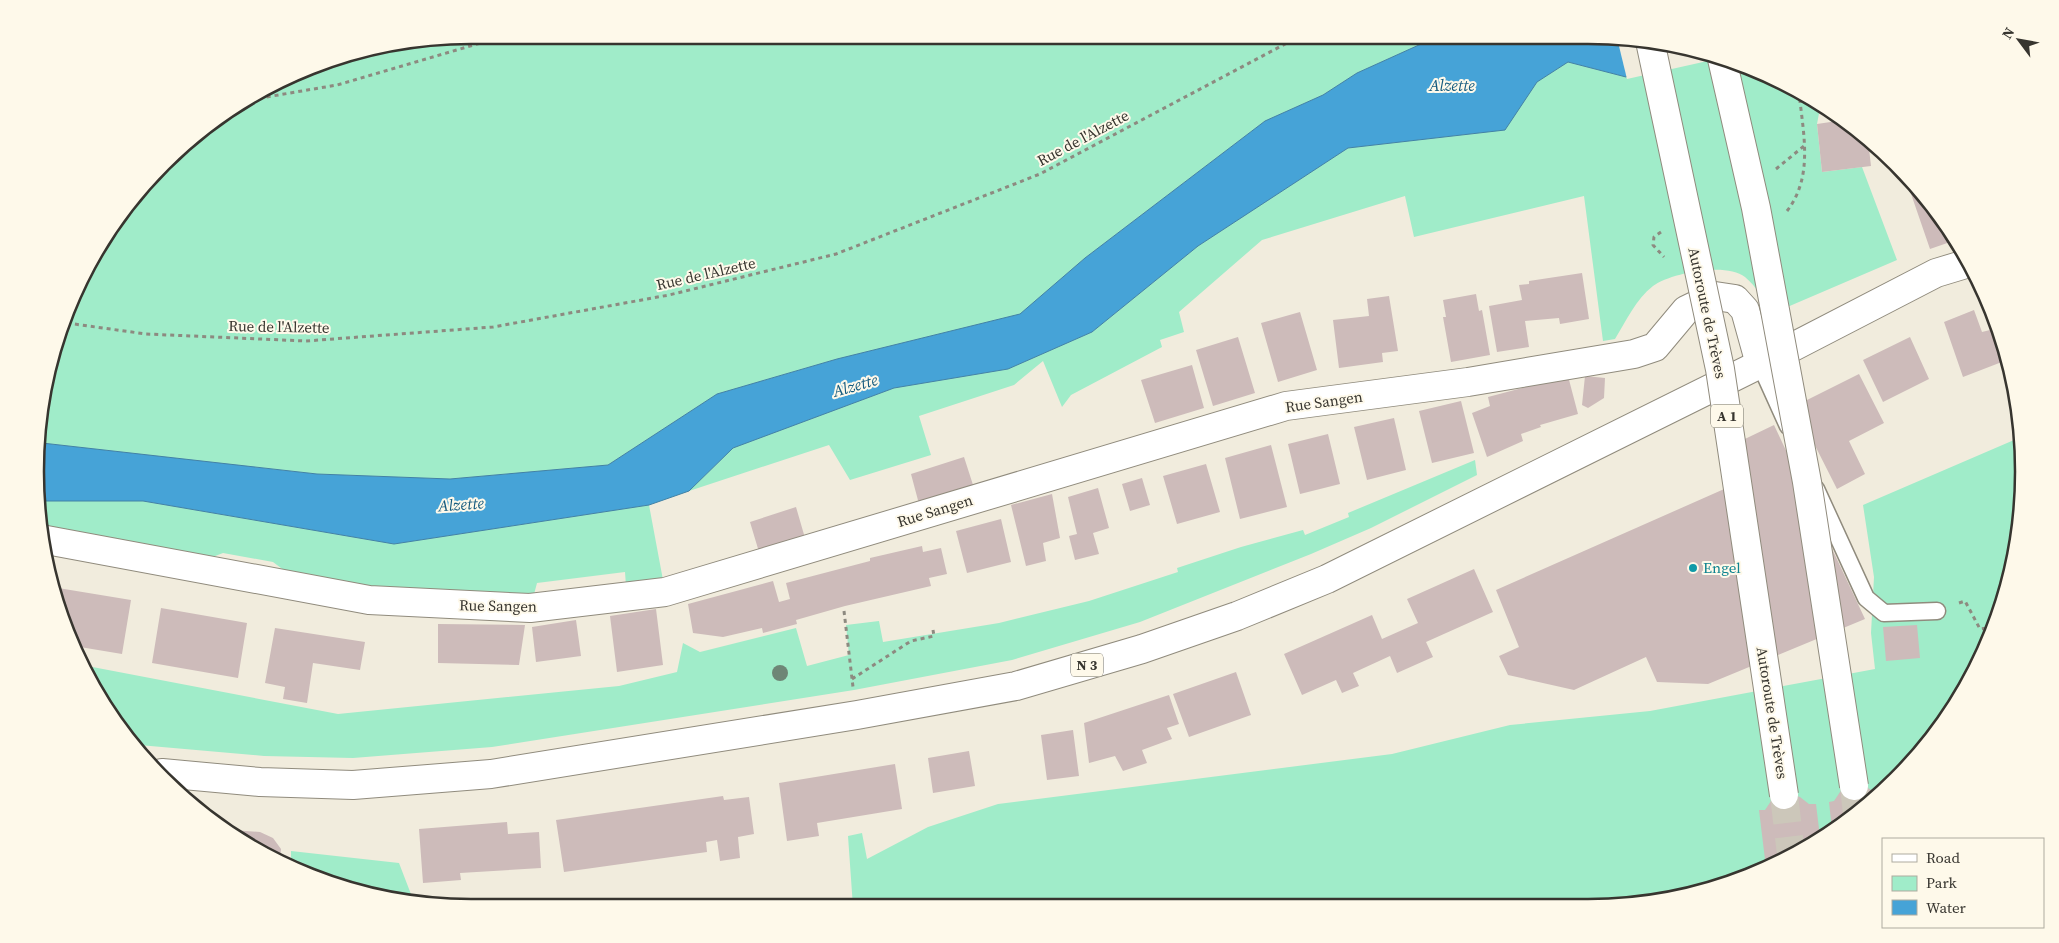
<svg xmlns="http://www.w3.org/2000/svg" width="2059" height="943" font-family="'Source Serif 4',serif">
	<rect width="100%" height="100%" fill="#f1ecdd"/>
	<path fill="#a0ecc9" d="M472,35H1441L1357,73L1323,95L1265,121L1085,258L1021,314L837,359L717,394L608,465L450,479L317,474L42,443L43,387L94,253L184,143L253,94L331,58Z
		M1719,57L1754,68L1821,103L1817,124L1822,172L1862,167L1897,260L1771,314C1764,300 1757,287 1745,277C1726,262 1671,273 1653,286C1636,299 1626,321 1615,339L1603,341L1584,196L1414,237L1405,196L1262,240L1179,312L1184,332L1160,340L1162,347L1071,395L1062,407L1043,361L1014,385L919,416L931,455L850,480L829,445L689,491L733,448L894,388L1008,369L1092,332L1198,246L1348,148L1504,130L1537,82L1568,62L1626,77Z
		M2021,437L2024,471L2016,556L1991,638L1934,737L1853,818L1755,875L1645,904L853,907L848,836L862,833L867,859L928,827L998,804L1392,754L1510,725L1650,711L1875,669L1871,633L1874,577L1863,505Z
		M1475,460L1477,475L1371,528L1311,554L1140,622L1012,660L854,690L492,747L353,758L264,756L139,745L93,689L82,665L338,714L619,686L677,672L683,643L700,652L796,628L807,666L849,655L846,625L879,621L883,642L999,623L1089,601L1178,572L1177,568L1241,547L1303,530L1305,535L1349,517L1348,513Z
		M40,501H143L394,544L649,505L663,580L626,586L625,572L537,583L533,598L394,593L293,577L273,562L223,553L210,558L53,541L45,555L39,529Z
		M291,851L399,863L414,902C377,899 322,886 291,866Z"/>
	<path fill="#46a3d7" stroke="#4282a5" d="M1441,35H1588L1672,43L1626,77L1568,62L1537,82L1505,130L1348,148L1198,246L1092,332L1008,369L894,388L733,448L689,491L649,505L394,544L143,501H40L42,443L317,474L450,479L608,465L717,394L837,359L1020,314L1085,258L1265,121L1323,95L1357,73Z"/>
	<path fill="#f1ecdd" d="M1617,38L1672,43L1721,58L1627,79Z"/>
	<path fill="#cdbbba" d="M1844,120L1868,140L1871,166L1822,172L1817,124Z
		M1915,186L1950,229L1956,240L1930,249L1909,188Z
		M1582,273L1589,319L1560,324L1559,318L1525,321L1529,347L1497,352L1489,306L1522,300L1519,285L1529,284V281Z
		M1476,294L1479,311L1482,310L1490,355L1451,362L1443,317H1446L1443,300Z
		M1389,296L1398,351L1382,353L1383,362L1339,368L1333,320L1369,316L1367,299Z
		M1974,310L1982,332L1998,328L2007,360L1963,377L1944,322Z
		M1300,312L1317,370L1278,382L1261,323Z
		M1238,337L1255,393L1213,406L1196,350Z
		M1910,337L1929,379L1883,402L1863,360Z
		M1192,365L1204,408L1155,423L1141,380Z
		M1859,374L1884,423L1849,441L1865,474L1837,489L1795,406Z
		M1568,376L1578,414L1540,425L1541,427L1521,434L1523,441L1487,457L1472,413L1490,406L1488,397Z
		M1585,376L1605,378L1604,398L1588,408L1582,405Z
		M1461,401L1474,453L1432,463L1419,411Z
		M1394,418L1406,470L1367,480L1354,427Z
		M1774,425L1865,619L1708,684L1657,682L1646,657L1574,690L1508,675L1499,656L1519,647L1496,590L1740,482L1724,449Z
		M1328,434L1340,484L1300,494L1288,444Z
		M1271,445L1287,507L1240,519L1225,458Z
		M964,457L974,488L919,504L911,474Z
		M1206,464L1220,512L1177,524L1163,476Z
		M1142,478L1150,505L1130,511L1122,484Z
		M1098,488L1109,528L1093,533L1099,554L1075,560L1069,536L1077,534L1068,497Z
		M1052,494L1060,538L1043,543L1046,561L1026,566L1011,505Z
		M796,507L805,538L759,552L750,522Z
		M1001,519L1011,562L967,573L956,531Z
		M922,546L923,552L941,548L947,574L929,578L931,586L845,606L796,620L797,624L763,633L762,628L723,637L693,633L688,604L773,581L779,602L790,599L786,583L870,561V558Z
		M1474,569L1493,612L1426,642L1433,657L1397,673L1390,656L1353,673L1359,686L1342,693L1336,680L1302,695L1284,654L1372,615L1382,639L1418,623L1407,599Z
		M52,587L131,600L122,654L74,646L58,612Z
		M161,608L247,623L238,678L152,663Z
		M656,609L663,665L617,672L610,616Z
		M576,620L581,656L536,662L532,627Z
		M438,624L525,625L519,665L438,663Z
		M1917,625L1920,658L1886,661L1883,627Z
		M275,628L365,642L360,670L313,663L307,703L283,699L285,687L265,683Z
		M1236,672L1251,715L1189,737L1173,694Z
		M1169,695L1179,724L1167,728L1172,739L1142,750L1147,763L1123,771L1115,756L1089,763L1084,723Z
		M1073,730L1079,776L1047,780L1041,735Z
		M969,751L975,786L933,793L928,758Z
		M895,764L902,809L817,823L819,836L787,841L779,783Z
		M1860,786L1870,789L1876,795L1853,818L1832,830L1829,802L1834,801L1840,792L1849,787Z
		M1790,794L1800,797L1809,804H1816L1820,837L1766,868L1759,810H1765L1771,801L1780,795Z
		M723,796L724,800L749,797L754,834L738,837L740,858L720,861L717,840L706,842L707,852L564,872L556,820Z
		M507,822L508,834L539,832L541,868L460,873L461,880L423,883L419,829Z
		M232,830L260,832L273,838L281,849L280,859Z"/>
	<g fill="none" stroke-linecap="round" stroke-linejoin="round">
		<path stroke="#ccc7ba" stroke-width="28" stroke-dasharray="28 14" stroke-linecap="butt" d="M1854,786L1857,814
			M1784,795L1791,854"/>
		<g stroke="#908b7d" stroke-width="19">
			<path id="lane" d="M1760,364L1788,426
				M1816,489L1866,598L1884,613L1937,611"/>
		</g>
		<g stroke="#908b7d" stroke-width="30">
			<path id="street" d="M41,539L369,600L530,608L665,592L1286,406L1468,382L1634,354L1655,347L1686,310L1715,296L1735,299L1745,310L1760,364"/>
		</g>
		<g stroke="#908b7d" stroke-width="30">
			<path id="primary" d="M162,773L260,782L353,785L491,774L857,715L1016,686L1142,649L1237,616L1327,579L1760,364L1936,273L1969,263"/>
		</g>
		<path stroke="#8d8a80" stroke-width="3" stroke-dasharray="4 4" stroke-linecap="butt" d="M243,101L337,85L508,35
			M1776,169L1804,146
			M1787,211C1814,176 1803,133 1799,92
			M1661,232L1654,237L1653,245L1664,257
			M67,323L146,334L306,341L493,327L669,295L836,254L1040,174L1302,35
			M1959,603L1965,601L1980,629L1994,627
			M844,611L853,687
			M852,679L911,641L934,636L933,630"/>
		<use href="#lane" stroke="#fff" stroke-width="16"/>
		<use href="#street" stroke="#fff" stroke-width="28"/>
		<use href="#primary" stroke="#fff" stroke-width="28"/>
		<g stroke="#908b7d" stroke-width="30" stroke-linecap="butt">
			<path id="highway-bridge" d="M1650,41L1720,369L1784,795
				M1722,59L1756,208L1807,482L1854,786"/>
		</g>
		<use href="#highway-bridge" stroke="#fff" stroke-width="28"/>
	</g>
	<circle fill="#6e8676" cx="780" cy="673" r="8"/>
	<circle fill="#0f9aa8" stroke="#fef9ea" stroke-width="2" cx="1693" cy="568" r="5"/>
	<g text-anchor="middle" stroke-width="4" stroke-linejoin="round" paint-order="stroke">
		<g fill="#fef9ea" stroke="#737067" stroke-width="1">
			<rect x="1711" y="404.5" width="32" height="23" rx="4"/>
			<rect x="1071" y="653.5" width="32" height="23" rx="4"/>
		</g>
		<g font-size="14" font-weight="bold" fill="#37352f">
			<text x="1727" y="421">A 1</text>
			<text x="1087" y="670">N 3</text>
		</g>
		<g font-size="15" fill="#37352f" stroke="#fef9ea">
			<text transform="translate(1083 138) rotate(-28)" y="5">Rue de l'Alzette</text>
			<text transform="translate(706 274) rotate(-13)" y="5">Rue de l'Alzette</text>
			<text transform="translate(1707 313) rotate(78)" y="5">Autoroute de Trèves</text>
			<text transform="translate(279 327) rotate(1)" y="5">Rue de l'Alzette</text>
			<text transform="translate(1324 402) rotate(-8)" y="5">Rue Sangen</text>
			<text transform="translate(935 511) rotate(-17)" y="5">Rue Sangen</text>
			<text transform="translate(498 606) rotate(1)" y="5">Rue Sangen</text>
			<text transform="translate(1772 713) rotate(81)" y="5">Autoroute de Trèves</text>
		</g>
		<g font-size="15" fill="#0d838f" stroke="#fef9ea" text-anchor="start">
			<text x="1703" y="573">Engel</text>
		</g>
		<g font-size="16" font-style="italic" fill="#145a7e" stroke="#fef9ea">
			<text x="1452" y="91">Alzette</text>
			<text transform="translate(855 385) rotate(-16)" y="6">Alzette</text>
			<text transform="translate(461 504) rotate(-4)" y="6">Alzette</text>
		</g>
	</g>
	<path d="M0 0H2059V943H0ZM471 44H1588A427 427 0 0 1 2015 471V472A427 427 0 0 1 1588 899H471A427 427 0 0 1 44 472V471A427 427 0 0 1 471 44Z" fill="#fef9ea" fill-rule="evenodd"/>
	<path fill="none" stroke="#37352f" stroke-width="2.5" d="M471 44H1588A427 427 0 0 1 2015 471V472A427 427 0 0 1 1588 899H471A427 427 0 0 1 44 472V471A427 427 0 0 1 471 44Z"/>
	<rect x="1882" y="838" width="162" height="90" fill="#fef9ea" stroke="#aeab9f"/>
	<rect x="1892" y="854" width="25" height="8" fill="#ffffff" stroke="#aeab9f"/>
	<text x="1926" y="863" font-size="15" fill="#37352f">Road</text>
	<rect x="1892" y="876" width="25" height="15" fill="#a0ecc9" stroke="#aeab9f"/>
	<text x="1926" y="888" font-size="15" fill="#37352f">Park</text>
	<rect x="1892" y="900" width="25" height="15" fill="#46a3d7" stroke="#aeab9f"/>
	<text x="1926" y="913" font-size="15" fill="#37352f">Water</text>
	<g transform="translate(2019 40) rotate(302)" stroke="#fef9ea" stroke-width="4" paint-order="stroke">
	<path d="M0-4L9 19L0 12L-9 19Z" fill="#37352f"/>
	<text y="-8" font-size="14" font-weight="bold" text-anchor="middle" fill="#37352f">N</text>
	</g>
</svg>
